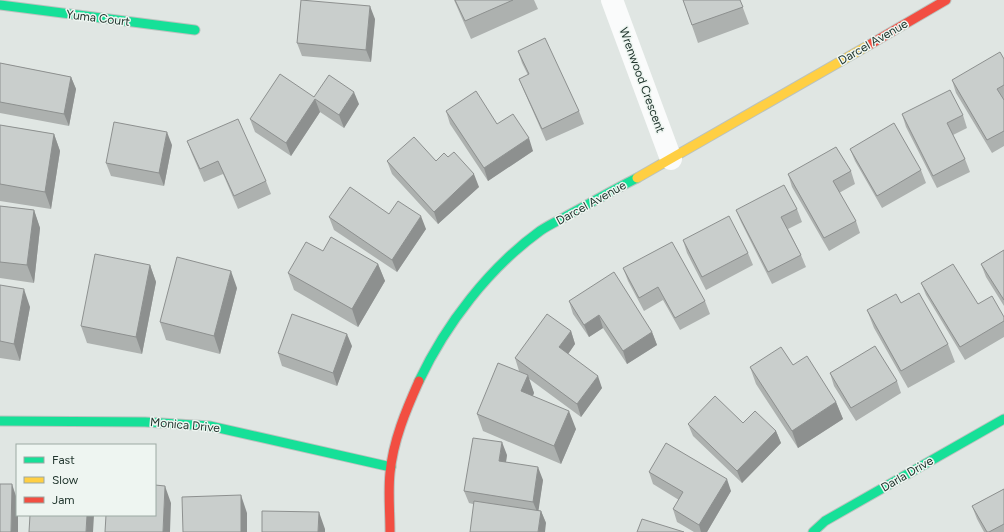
<svg xmlns="http://www.w3.org/2000/svg" width="1004" height="532" font-family="Figtree,sans-serif">
	<rect width="100%" height="100%" fill="#e0e6e3"/>
	<g fill="none" stroke-linecap="round" stroke-linejoin="round">
		<g stroke="#bac2be" stroke-width="11">
			<path id="fast" d="M0,5L195,30
				M419,381C446,324 489,268 540,231C550,224 562,219 572,213C594,201 615,189 637,178
				M0,421L145,422L210,426L391,467
				M813,532L825,521L1004,419"/>
		</g>
		<g stroke="#bac2be" stroke-width="11">
			<path id="slow" d="M637,178L869,45"/>
		</g>
		<g stroke="#bac2be" stroke-width="11">
			<path id="jam" d="M869,45L946,0
				M390,532C390,512 388,492 390,473C393,441 406,410 419,381"/>
		</g>
		<path stroke="#fafbfb" stroke-width="22" d="M612,0L671,159"/>
		<use href="#fast" stroke="#16e098" stroke-width="9"/>
		<use href="#slow" stroke="#ffcf43" stroke-width="9"/>
		<use href="#jam" stroke="#f24e42" stroke-width="9"/>
	</g>
	<path fill="#adb1af" d="M301,0H304L375,19L371,62L302,56L297,43L301,1Z
		M454,0H534L538,9L471,39Z
		M683,0H740L749,24L698,43Z
		M518,51L579,111L584,124L546,141L524,91L519,79L528,75L522,63Z
		M1004,59V146L992,153L956,93L952,80Z
		M0,63L71,77L76,89L69,126L0,113Z
		M314,97L359,104L344,128L320,112L291,156L255,132L250,119Z
		M446,111L497,124L533,151L488,181L450,124Z
		M902,114L963,115L967,128L953,135L965,159L970,172L937,188L906,127Z
		M0,125L54,134L60,151L51,209L0,201Z
		M187,141L266,181L271,194L238,209L223,174L204,182L192,154Z
		M172,145L164,186L111,176L106,163Z
		M850,149L921,170L926,183L882,208L855,161Z
		M448,157L479,187L438,224L392,174L387,161H436Z
		M851,171L855,184L839,193L856,221L860,233L829,251L792,187L788,174Z
		M0,206L34,210L40,228L34,283L0,278Z
		M797,209L802,222L788,229L801,255L806,267L772,284L741,222L736,210Z
		M389,214L426,229L397,272L334,230L329,217Z
		M683,240L748,253L753,265L706,290L687,253Z
		M1004,250V306L986,277L981,264Z
		M323,251L378,264L385,281L358,327L294,290L288,273Z
		M150,265L156,282L142,354L87,343L81,326Z
		M623,268L705,301L710,314L680,330L663,300L644,311L628,281Z
		M921,283L978,304L1004,317V337L965,360L926,295Z
		M0,285L30,307L20,361L0,358Z
		M237,288L220,354L166,340L160,322Z
		M569,301L652,332L657,345L627,364L603,328L589,337L573,314Z
		M901,303L948,344L955,362L908,388L874,328L867,310Z
		M571,331L575,344L568,354L602,388L581,417L528,378L534,393L533,396L576,429L561,464L483,431L477,414L522,373L519,371L515,358Z
		M352,346L337,386L282,366L278,353Z
		M750,367L836,402L843,419L798,448L756,384Z
		M830,373L897,381L901,393L856,421L834,386Z
		M743,423L776,431L781,443L742,483L693,436L688,424Z
		M507,455L506,462L543,480L538,510L541,511L546,523L469,503L464,491Z
		M649,472L731,491L707,532H694L677,522L673,509L679,500L653,484Z
		M1004,489V532H984L977,519L972,506Z"/>
	<path fill="#8d908f" d="M370,6L375,19L371,62L366,50Z
		M71,77L76,89L69,126L64,114Z
		M354,92L359,104L344,128L339,115Z
		M315,99L320,112L291,156L286,143Z
		M167,132L172,145L164,186L159,173Z
		M54,134L60,151L51,209L45,192Z
		M529,138L533,151L488,181L484,168Z
		M474,174L479,187L438,224L434,212Z
		M34,210L40,228L34,283L27,265Z
		M421,216L426,229L397,272L392,260Z
		M378,264L385,281L358,327L352,309Z
		M150,265L156,282L142,354L136,337Z
		M231,271L237,288L220,354L214,336Z
		M24,289L30,307L20,361L14,344Z
		M599,315L603,328L589,337L584,325Z
		M571,331L575,344L564,360L559,347Z
		M652,332L657,345L627,364L623,351Z
		M347,334L352,346L337,386L333,373Z
		M528,375L534,393L527,408L521,391Z
		M598,376L602,388L581,417L577,404Z
		M836,402L843,419L798,448L792,431Z
		M569,411L576,429L561,464L554,446Z
		M776,431L781,443L742,483L737,471Z
		M502,442L507,455L504,474L499,461Z
		M538,467L543,480L538,514L533,502Z
		M727,479L731,491L707,532H701L699,525Z
		M12,484L17,499V515H18V532H11Z
		M165,486L171,503L170,532H163Z
		M241,495L247,513V532H241Z
		M541,511L546,523L545,532H538Z
		M319,512L325,529V532H318Z
		M87,515H94L93,532H86Z"/>
	<path fill="#c9cecc" stroke="#8d908f" d="M301,0L370,6L366,50L297,43Z
		M455,0H513L465,21Z
		M683,0H740L743,7L692,25Z
		M545,38L579,111L542,129L519,79L529,74L518,51Z
		M1000,52L1004,59V85L997,89L1004,100V131L987,140L952,80Z
		M0,63L71,77L64,114L0,102Z
		M280,74L314,97L329,75L354,92L339,115L315,99L286,143L250,119Z
		M950,90L963,115L947,123L965,159L933,176L902,114Z
		M476,91L497,124L513,114L529,138L484,168L446,111Z
		M238,119L266,181L234,196L218,161L200,169L187,141Z
		M114,122L167,132L159,173L106,163Z
		M894,123L921,170L877,196L850,149Z
		M0,125L54,134L45,192L0,184Z
		M414,137L436,161L444,153L448,157L454,152L474,174L434,212L387,161Z
		M836,147L851,171L833,181L856,221L824,238L788,174Z
		M784,185L797,209L781,217L801,255L768,272L736,210Z
		M350,187L389,214L398,201L421,216L392,260L329,217Z
		M0,206L34,210L27,265L0,262Z
		M729,216L748,253L702,277L683,240Z
		M331,237L378,264L352,309L288,273L306,242L323,251Z
		M672,242L705,301L675,318L658,287L639,298L623,268Z
		M1004,250V300L981,264Z
		M95,254L150,265L136,337L81,326Z
		M177,257L231,271L214,336L160,322Z
		M953,264L978,304L992,296L1004,317V321L960,347L921,283Z
		M614,272L652,332L623,351L599,315L584,325L569,301Z
		M0,285L24,289L14,344L0,341Z
		M919,293L948,344L901,371L867,310L896,294L901,303Z
		M292,314L347,334L333,373L278,353Z
		M547,314L571,331L559,347L598,376L577,404L515,358Z
		M875,346L897,381L851,408L830,373Z
		M781,347L793,365L807,356L836,402L792,431L750,367Z
		M498,363L528,375L521,391L569,411L554,446L477,414Z
		M715,396L743,423L755,411L776,431L737,471L688,424Z
		M473,438L502,442L499,461L538,467L533,502L464,491Z
		M666,443L727,479L699,525L673,509L683,492L649,472Z
		M0,484H12L11,532H0Z
		M155,485L165,486L163,532H105L106,515H155Z
		M1004,489V524L989,532H987L972,506Z
		M241,495V532H183L182,497Z
		M474,501L541,511L538,532H470Z
		M262,511L319,512L318,532H262Z
		M30,515H87L86,532H29Z
		M642,519L684,532H637Z"/>
	<g text-anchor="middle" stroke-width="3" stroke-linejoin="round" paint-order="stroke">
		<g font-size="12" fill="#21362e" stroke="#eef5f1">
			<text transform="translate(98 18) rotate(7)" y="4">Yuma Court</text>
			<text transform="translate(873 42) rotate(-30)" y="4">Darcel Avenue</text>
			<text transform="translate(642 80) rotate(70)" y="4">Wrenwood Crescent</text>
			<text transform="translate(591 203) rotate(-29)" y="4">Darcel Avenue</text>
			<text transform="translate(185 425) rotate(5)" y="4">Monica Drive</text>
			<text transform="translate(907 474) rotate(-30)" y="4">Darla Drive</text>
		</g>
	</g>
	<rect x="16" y="444" width="140" height="72" fill="#eef5f1" stroke="#9ca9a3"/>
	<rect x="24" y="457" width="20" height="6" fill="#16e098" stroke="#9ca9a3"/>
	<text x="52" y="464" font-size="12" fill="#21362e">Fast</text>
	<rect x="24" y="477" width="20" height="6" fill="#ffcf43" stroke="#9ca9a3"/>
	<text x="52" y="484" font-size="12" fill="#21362e">Slow</text>
	<rect x="24" y="497" width="20" height="6" fill="#f24e42" stroke="#9ca9a3"/>
	<text x="52" y="504" font-size="12" fill="#21362e">Jam</text>
</svg>
